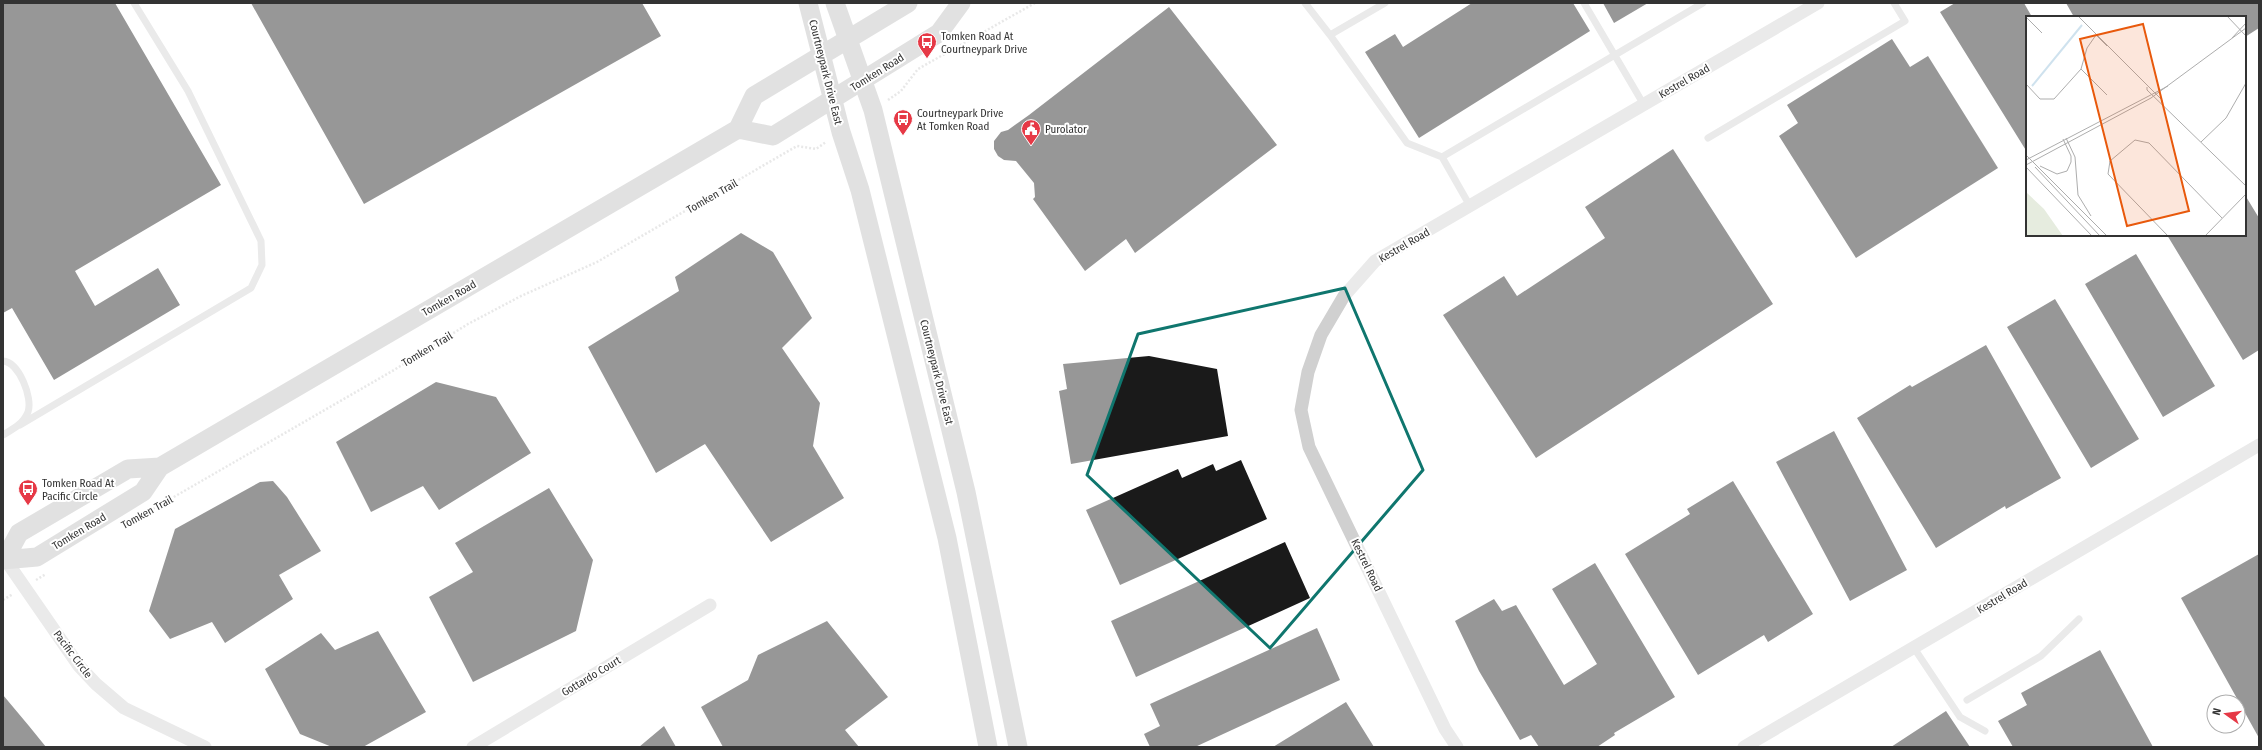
<svg xmlns="http://www.w3.org/2000/svg" width="2262" height="750" font-family="'Fira Sans Condensed',sans-serif">
	<rect width="100%" height="100%" fill="#fff"/>
	<path fill="#1a1a1a" d="M3,3H115L221,185L75,271L95,306L158,268L180,305L54,380L12,308L3,313Z
		M251,3H642L661,36L364,204Z
		M1472,3H1573L1590,31L1419,138L1365,52L1395,34L1403,47Z
		M1603,3H1648L1614,23Z
		M1955,3H2024L2032,17H2027V152L1940,12Z
		M2066,3H2259V28L2245,37V17H2074Z
		M1169,7L1277,145L1135,253L1126,239L1085,271L1033,199L1035,197L1034,183L1016,161L1004,160L998,156L994,149V141L1001,132L1008,130L1029,115Z
		M1892,39L1910,67L1928,56L1998,168L1856,258L1779,136L1798,123L1787,105Z
		M1673,149L1773,304L1536,458L1443,315L1504,276L1517,296L1605,238L1585,207Z
		M2245,195L2259,218V350L2243,360L2167,235H2245Z
		M741,233L773,252L812,318L782,348L820,403L813,446L844,498L771,542L705,444L656,473L588,347L679,291L675,277Z
		M2136,254L2215,386L2163,417L2085,284Z
		M2055,299L2139,439L2091,468L2007,327Z
		M1986,345L2061,478L2006,509L2005,506L1936,548L1857,418L1910,385L1912,387Z
		M1149,356L1217,369L1228,436L1071,464L1059,391L1067,389L1063,364Z
		M436,382L496,397L531,453L439,510L423,486L371,512L336,442Z
		M1834,431L1907,570L1850,601L1776,462Z
		M1241,460L1267,519L1120,585L1086,510L1178,469L1182,478L1213,464L1216,471Z
		M273,481L287,497L321,551L279,575L293,599L225,643L212,622L170,639L149,611L175,529L260,482Z
		M1733,481L1813,614L1768,642L1764,635L1698,675L1625,554L1690,514L1687,509Z
		M549,488L593,560L576,631L473,682L429,597L473,572L455,543Z
		M1285,542L1310,598L1136,677L1111,621Z
		M2259,554V738L2181,598Z
		M1595,563L1675,697L1614,733L1615,735L1597,747H1539L1531,735L1520,740L1479,671L1455,621L1494,599L1502,611L1516,605L1564,685L1597,664L1552,589Z
		M827,621L888,697L845,730L859,747H723L701,707L748,680L758,655Z
		M1317,628L1340,680L1195,747H1150L1144,734L1160,726L1150,704Z
		M378,631L426,712L363,747H332L300,734L265,669L321,633L335,650Z
		M2100,650L2153,747H2013L1998,721L2027,705L2021,693Z
		M3,695L29,726L46,747H3Z
		M1346,702L1374,747H1273Z
		M1946,711L1970,747H1891Z
		M664,726L676,747H639Z"/>
	<g fill="none" stroke-linecap="round" stroke-linejoin="round">
		<path stroke="#cdcdcd" stroke-width="2.5" stroke-dasharray="2 2" stroke-linecap="butt" d="M888,100L901,91L918,69L1035,3
			M153,509L394,370L468,324L521,296L597,262L797,146L816,149L826,142
			M36,580L46,574
			M3,600L13,594"/>
		<path stroke="#d0d0d0" stroke-width="7" d="M1305,3L1330,35L1407,143L1442,157L1470,206
			M1584,3L1644,105
			M1330,35L1385,3
			M1708,138L1905,21L1894,3
			M1442,157L1703,3
			M3,361C19,362 33,398 28,412C23,424 13,429 3,435
			M20,425L251,288L262,265L261,241L188,91L134,3
			M1914,648L1960,717L1985,731
			M1967,700L2041,656L2079,619"/>
		<path stroke="#d0d0d0" stroke-width="13" d="M5,559L79,666L96,684L124,708L205,747
			M473,747L710,605
			M1457,747L1445,729L1309,447L1301,410L1308,372L1321,335L1344,296L1375,261L1818,3
			M1744,747L2259,445"/>
		<path stroke="#bdbdbd" stroke-width="19" d="M808,3L841,132L860,190L947,538L988,747
			M835,3L873,110L966,492L1018,747
			M738,129L773,136L939,33L961,3
			M5,559L19,533L128,469L160,467
			M3,560L37,557L143,492L160,467L738,129L754,96L908,3"/>
	</g>
	<path d="M0 0H2262V750H0ZM1345,288L1423,470L1270,648L1087,475L1138,334Z" fill="#fff" fill-opacity=".55" fill-rule="evenodd"/>
	<path fill="none" stroke="#0f766e" stroke-width="3" stroke-linejoin="round" d="M1345,288L1423,470L1270,648L1087,475L1138,334Z"/>
	<defs>
		<g id="bus-pin" transform="scale(1)"><path d="M0 17L-7.5 6A9.5 9.5 0 1 1 7.5 6Z" fill="#e63946" stroke="#fff"/><path d="M-5-6H5V4H4V6H2V4H-2V6H-4V4H-5ZM-3.5-4V0h7V-4ZM-3.5 1.2v1.5H-2V1.2ZM2 1.2v1.5H3.5V1.2Z" fill="#fff"/></g>
		<g id="civic-pin" transform="scale(1)"><path d="M0 17L-7.5 6A9.5 9.5 0 1 1 7.5 6Z" fill="#e63946" stroke="#fff"/><path d="M-.6-6.5H3V-4.5H.6V-3L4-1V1h2V6H-6V1h2V-1L-.6-3ZM-1.2 2.5V6h2.4V2.5Z" fill="#fff"/></g>
	</defs>
	<g fill-rule="evenodd">
		<use href="#bus-pin" x="927" y="42"/>
		<use href="#bus-pin" x="903" y="119"/>
		<use href="#civic-pin" x="1031" y="129"/>
		<use href="#bus-pin" x="28" y="489"/>
	</g>
	<g text-anchor="middle" stroke-width="4" stroke-linejoin="round" paint-order="stroke">
		<g font-size="11" fill="#333" stroke="#fff" text-anchor="start">
			<text x="941" y="40">Tomken Road At<tspan x="941" dy="13">Courtneypark Drive</tspan></text>
			<text x="917" y="117">Courtneypark Drive<tspan x="917" dy="13">At Tomken Road</tspan></text>
			<text x="1045" y="133">Purolator</text>
			<text x="42" y="487">Tomken Road At<tspan x="42" dy="13">Pacific Circle</tspan></text>
		</g>
		<g font-size="11" fill="#333" stroke="#fff">
			<text transform="translate(826 72) rotate(76)" y="4">Courtneypark Drive East</text>
			<text transform="translate(877 72) rotate(-32)" y="4">Tomken Road</text>
			<text transform="translate(1684 81) rotate(-30)" y="4">Kestrel Road</text>
			<text transform="translate(712 196) rotate(-30)" y="4">Tomken Trail</text>
			<text transform="translate(1404 245) rotate(-30)" y="4">Kestrel Road</text>
			<text transform="translate(449 298) rotate(-30)" y="4">Tomken Road</text>
			<text transform="translate(427 349) rotate(-31)" y="4">Tomken Trail</text>
			<text transform="translate(937 372) rotate(76)" y="4">Courtneypark Drive East</text>
			<text transform="translate(147 512) rotate(-29)" y="4">Tomken Trail</text>
			<text transform="translate(79 531) rotate(-31)" y="4">Tomken Road</text>
			<text transform="translate(1367 565) rotate(64)" y="4">Kestrel Road</text>
			<text transform="translate(2002 596) rotate(-31)" y="4">Kestrel Road</text>
			<text transform="translate(73 654) rotate(53)" y="4">Pacific Circle</text>
			<text transform="translate(591 676) rotate(-31)" y="4">Gottardo Court</text>
		</g>
	</g>
	<g transform="translate(2026 16)">
		<rect width="220" height="220" fill="#fff"/>
		<path d="M0,176L18,193L37,220H0Z" fill="#e6ecdf"/>
		<path fill="none" stroke="#cfe2ee" stroke-width="2" d="M6,70L56,9"/>
		<path fill="none" stroke="#adadad" stroke-width="1" d="M52,0L136,84V87M201,0L220,20M0,1L16,17M71,20L81,30M206,22L220,7M55,53L81,79M0,68L14,83H28L55,53L61,32L70,19M121,71V74L220,170M40,122L49,141L52,179L65,200M175,126L200,102L220,67M0,139L81,220M0,144L142,70M0,149L125,82L220,12M14,150L31,158L41,155L45,146V140L37,123M0,151L66,220M9,151L74,220M142,220L82,158L84,145L109,124L123,127L196,202M179,220L220,178"/>
		<path fill="#e8590c" fill-opacity="0.15" stroke="#e8590c" stroke-width="2" d="M117,8L163,195L101,210L54,23Z"/>
		<rect width="220" height="220" fill="none" stroke="#333" stroke-width="2"/>
	</g>
	<rect width="2262" height="750" fill="none" stroke="#333333" stroke-width="8"/>
	<g transform="translate(2226 714) rotate(284)"><circle r="19" fill="#ffffff" stroke="#adadad"/>
	<path d="M0-3L7 15L0 10L-7 15Z" fill="#e63946"/>
	<text y="-6" font-size="11" font-weight="bold" text-anchor="middle" fill="#333333">N</text>
	</g>
</svg>
